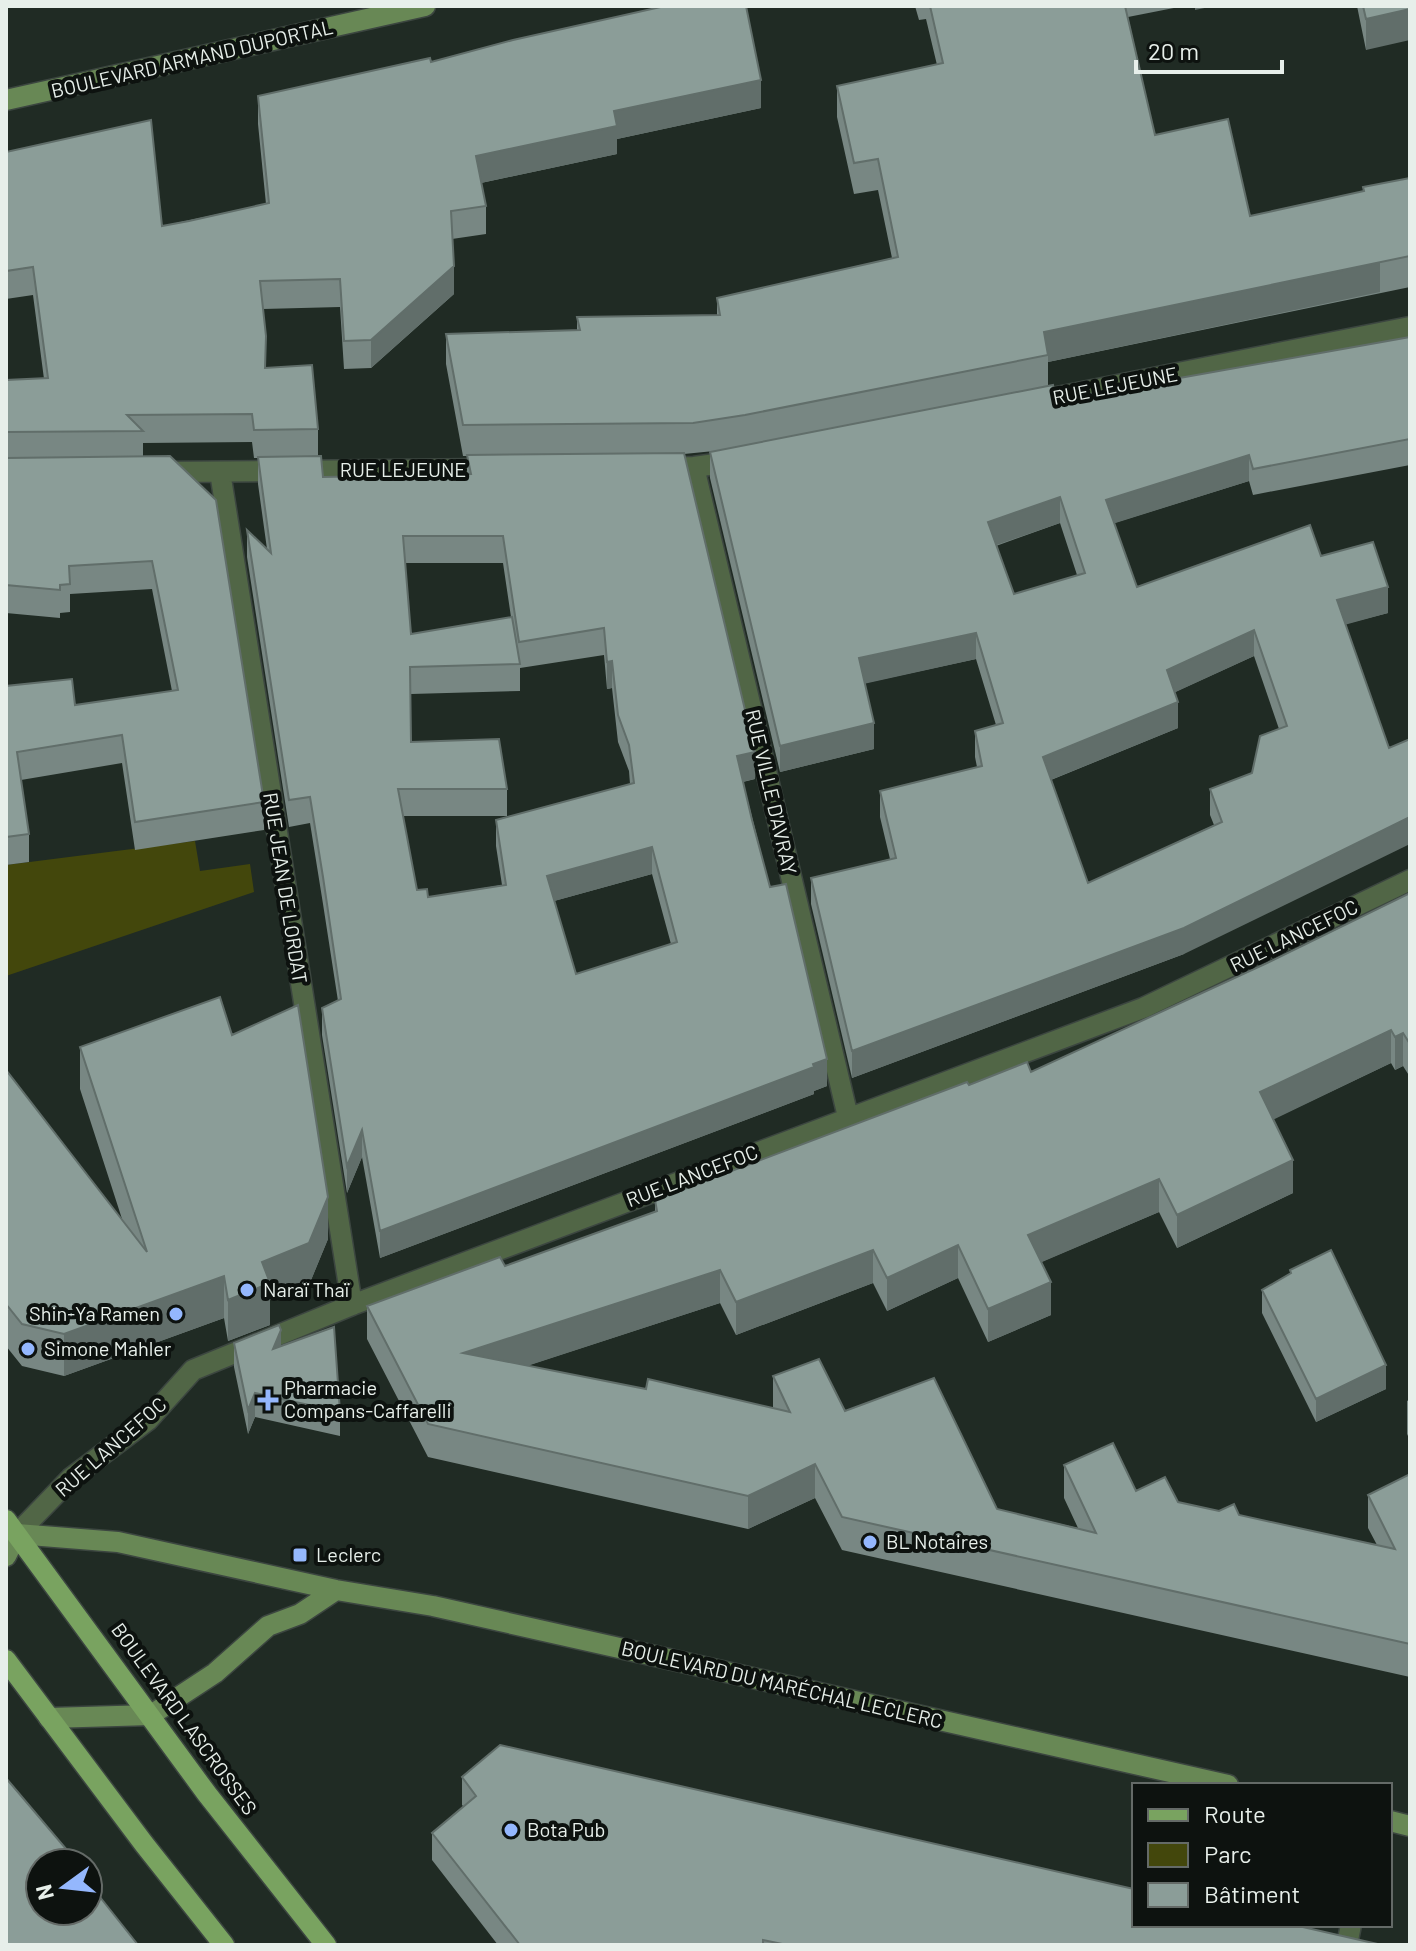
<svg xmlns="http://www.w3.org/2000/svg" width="1416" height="1951" font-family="Barlow,sans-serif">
	<rect width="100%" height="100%" fill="#202b24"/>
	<path fill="#43470c" d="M195,841L200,871L250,864L254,892L6,976V865Z"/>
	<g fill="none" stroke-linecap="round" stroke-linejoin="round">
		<g stroke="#3c4640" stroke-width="23">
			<path id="street" d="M1032,402L1410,327
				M694,467L848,1117
				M662,468L694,467L737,461
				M162,472L494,469
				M220,472L352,1305
				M17,1534L71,1478L148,1420L193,1370L352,1305L1143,1008L1410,880
				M1347,1945L1351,1925"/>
		</g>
		<g stroke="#3c4640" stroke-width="23">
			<path id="secondary" d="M6,100L425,6
				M6,1556L17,1534L118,1542L336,1590L433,1606L1228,1785
				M49,1718L151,1715L215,1673L268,1626L300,1614L336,1590
				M1390,1821L1410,1826"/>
		</g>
		<g stroke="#3c4640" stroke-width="23">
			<path id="primary" d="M6,1520L207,1794L326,1945
				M6,1660L144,1844L224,1945"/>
		</g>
		<use href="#street" stroke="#516646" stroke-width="20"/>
		<use href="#secondary" stroke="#688855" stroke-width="20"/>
		<use href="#primary" stroke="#79a360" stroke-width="20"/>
	</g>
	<path fill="#788783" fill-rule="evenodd" d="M915,6H1184L1128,17L1155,135L1250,216L1363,192V187L1410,178V287L1048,362V386L1056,400L1410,337V465L1253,495L1249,481L1114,523L1137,587L1321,556L1388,613L1345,624L1184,954L852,1078L811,904V878L890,859L880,817V791L977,767L975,757V731L996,725L976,659L865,683L874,749L780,772L710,478V452L714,451L684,454L755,779L743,782L770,887L827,1086L814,1091V1094L380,1258L362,1157L347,1193L322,1035V1008L338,1001L323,904L310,823L289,827L247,557V530L267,549L258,484V458H254L252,442L143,443V457L264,802V830L135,850L122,763L21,780L29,834V862L6,865V686L75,705L172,691L152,589L70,594V612L60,613V618L6,613V380L44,379L33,295L6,299V152L162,226L266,204L258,124V96L431,62L761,108L617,139V154L481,183L486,206V234L452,239L454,294L371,368L344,369L340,307L263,309L266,368L318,429V456L323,477L467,474V456H463L446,364V334L577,330V317L717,315V298L892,258L878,190L854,194L837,117V86L937,65L926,19L919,20ZM1060,523L1077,575L1014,594L996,546ZM405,563H503L511,617L411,634ZM604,655L607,689L612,688L618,742L629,771L630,784L496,820V846L502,885L428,897L417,890L403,816H507V789L411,742V694L520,691V668ZM1254,656L1279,729L1252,773L1210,789V815L1214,825L1088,883L1051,780L1178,728L1175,692ZM652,874L671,944L576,974L554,901Z
		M1357,6H1410L1366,50Z
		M1410,893V1077L1403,1066L1395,1070L1391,1063L1273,1119L1293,1193L1177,1248L1159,1212L1041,1262L1051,1315L988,1342L958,1278L887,1311L873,1283L736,1335L720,1303L526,1366L646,1389L773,1408V1376L845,1411L997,1509L1078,1528L1064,1498V1465L1136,1491L1178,1502L1377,1545L1368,1528V1495L1410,1474V1677L842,1550L815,1498L748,1529L428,1457L367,1339V1306L505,1266L655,1212V1200L969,1085L1031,1072L1267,963Z
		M232,1035L328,1239L309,1285L270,1300V1325L228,1341L224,1318L64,1376L22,1366L6,1346V1070L123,1222L80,1089V1047Z
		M1290,1270L1386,1389L1316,1422L1262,1313V1290L1290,1274Z
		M234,1343L281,1346L340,1412V1436L255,1417L248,1434L234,1367Z
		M1410,1399V1440L1407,1434V1401Z
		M462,1777L1382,1945H498L432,1860V1833L464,1807L462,1805Z"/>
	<path fill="#616e6a" d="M1195,6H1214L1195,10Z
		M1410,9V40L1366,50V19Z
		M761,80V108L617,139V154L476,184V156L614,111Z
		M1380,261V292L1048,362V355L1044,332Z
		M454,266V294L371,368V340Z
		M1249,455V481L1106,526V500Z
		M1060,497V523L988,548V522Z
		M1388,587V613L1337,627V600Z
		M1254,630V656L1167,696V670Z
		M976,633V659L859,685V658Z
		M612,661V688L607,689V662Z
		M1178,702V728L1043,783V757Z
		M874,723V749L780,772V746Z
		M755,752V779L737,783V756Z
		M1410,817V844L1184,954L852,1078V1051Z
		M652,847V874L547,903V876Z
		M1391,1030V1063L1260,1126V1092Z
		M1403,1033V1066L1395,1070V1037Z
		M827,1059V1086L814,1091V1094L380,1258V1231Z
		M362,1130V1157L347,1193V1166Z
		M1293,1160V1193L1177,1248V1215Z
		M1159,1179V1212L1028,1268V1235Z
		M328,1197V1239L309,1285L270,1300V1325L228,1341V1300L262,1262Z
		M958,1245V1278L887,1311V1278Z
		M873,1250V1283L736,1335V1302Z
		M720,1270V1303L463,1387V1353Z
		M224,1276V1318L64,1376V1334Z
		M1051,1282V1315L988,1342V1309Z
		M281,1330V1354L273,1349Z
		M1386,1365V1389L1316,1422V1399Z
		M255,1393V1417L248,1434V1410Z
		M815,1464V1498L748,1529V1496Z"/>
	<path fill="#8b9d98" stroke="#616e6a" stroke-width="2" fill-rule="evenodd" d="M665,6H746L761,80L614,111L617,126L476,156L486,206L451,211L454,266L371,340L344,341L340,279L260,281L266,336L265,368L312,365L318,429L254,430L252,414L127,415L143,431L6,432V380L48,378L33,267L6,271V152L151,120L162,226L189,221L269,203L258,96L430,58L431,62L513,40Z
		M930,6H1125L1155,135L1228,119L1250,216L1364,191L1363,187L1410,178V256L1044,332L1048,355L745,415L693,423L463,425L446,334L580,330L577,317L720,315L717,298L898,257L878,159L854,163L837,86L943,63Z
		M1363,6H1410V9L1366,19Z
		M1410,337V439L1253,469L1249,455L1106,500L1137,587L1310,525L1321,556L1373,542L1388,587L1337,600L1389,748L1410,739V817L1184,928L852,1051L811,878L896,858L880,791L982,766L975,731L1003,723L976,633L859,658L874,723L780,746L710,452L1053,385L1056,400ZM1060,497L1085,573L1014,594L988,522ZM1254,630L1287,726L1260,736L1252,773L1210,789L1222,822L1088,883L1043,757L1178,702L1167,670Z
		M684,453L755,752L737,756L752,820L770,887L786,884L827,1059L813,1064L814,1067L380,1231L362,1130L347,1166L322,1008L341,999L323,877L310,797L289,800L247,530L271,553L258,457L321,456L323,477L471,474L467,455ZM403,536H503L519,642L604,628L607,662L612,661L618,715L629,745L634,783L496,820L506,885L428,897L427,889L417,890L398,789H507L499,739L411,742L410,667L520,664L512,617L411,634ZM652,847L677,942L576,974L547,876Z
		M170,456L216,500L264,802L135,822L122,735L17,752L29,834L6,837V686L72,679L75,705L178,690L152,561L69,566L70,584L60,585V590L6,585V458Z
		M1410,893V1044L1403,1033L1395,1037L1391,1030L1260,1092L1293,1160L1177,1215L1159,1179L1028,1235L1051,1282L988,1309L958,1245L887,1278L873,1250L736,1302L720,1270L463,1353L646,1389L648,1379L790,1412L773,1376L819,1359L845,1411L934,1378L997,1509L1096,1533L1064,1465L1113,1443L1136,1491L1165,1477L1178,1502L1219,1511L1234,1504L1239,1515L1395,1549L1368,1495L1410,1474V1644L842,1517L815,1464L748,1496L428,1424L367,1306L500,1257L505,1266L657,1211L655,1200L967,1082L969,1085L1027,1062L1031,1072L1267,963Z
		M220,997L232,1035L298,1005L328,1197L309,1243L262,1262L270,1283L228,1300L224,1276L64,1334L22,1324L6,1304V1070L147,1252L80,1047Z
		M1331,1250L1386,1365L1316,1399L1262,1290L1291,1273L1290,1270Z
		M279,1325L281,1330L273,1349L334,1327L340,1412L255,1393L248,1410L234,1343Z
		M500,1745L1134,1889V1925H1294L1382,1945H787L763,1940V1945H520L432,1833L476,1796L462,1777Z
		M6,1778L78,1863H40V1911H88V1882L138,1945H6Z"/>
	<g fill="#94b7fd" stroke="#0d120f" stroke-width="3">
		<circle cx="247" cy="1290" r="8"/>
		<circle cx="176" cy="1314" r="8"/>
		<circle cx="28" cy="1349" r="8"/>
		<path d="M264 1388h8v8h8v8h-8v8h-8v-8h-8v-8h8z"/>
		<circle cx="870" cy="1542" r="8"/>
		<rect x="292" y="1547" width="16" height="16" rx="4"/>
		<circle cx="511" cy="1830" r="8"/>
	</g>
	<g text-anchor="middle" stroke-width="8" stroke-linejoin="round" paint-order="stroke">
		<g font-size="20" fill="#e7efea" stroke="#0d120f">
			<text transform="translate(192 59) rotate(-13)" y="7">BOULEVARD ARMAND DUPORTAL</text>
			<text transform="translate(1115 386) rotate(-11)" y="7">RUE LEJEUNE</text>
			<text x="403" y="477">RUE LEJEUNE</text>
			<text transform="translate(771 792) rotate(77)" y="7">RUE VILLE D'AVRAY</text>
			<text transform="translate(285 888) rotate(81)" y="7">RUE JEAN DE LORDAT</text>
			<text transform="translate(1294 936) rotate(-26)" y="7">RUE LANCEFOC</text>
			<text transform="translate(692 1176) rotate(-21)" y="7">RUE LANCEFOC</text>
			<text transform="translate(111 1447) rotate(-41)" y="7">RUE LANCEFOC</text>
			<text transform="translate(782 1685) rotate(13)" y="7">BOULEVARD DU MARÉCHAL LECLERC</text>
			<text transform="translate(184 1719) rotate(54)" y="7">BOULEVARD LASCROSSES</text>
		</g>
		<g font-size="20" fill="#e7efea" stroke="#0d120f" text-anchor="start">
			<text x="263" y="1297">Naraï Thaï</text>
			<text x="160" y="1321" text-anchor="end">Shin-Ya Ramen</text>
			<text x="44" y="1356">Simone Mahler</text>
			<text x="284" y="1395">Pharmacie<tspan x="284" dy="23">Compans-Caffarelli</tspan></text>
			<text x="886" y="1549">BL Notaires</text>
			<text x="316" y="1562">Leclerc</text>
			<text x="527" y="1837">Bota Pub</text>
		</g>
	</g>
	<rect width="1416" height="1951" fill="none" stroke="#e7efea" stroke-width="16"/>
	<rect x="1132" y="1783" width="260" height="144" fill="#0d120f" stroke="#646a67" stroke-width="2"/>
	<rect x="1148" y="1809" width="40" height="12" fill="#79a360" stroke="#646a67" stroke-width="2"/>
	<text x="1204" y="1823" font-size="24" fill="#e7efea">Route</text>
	<rect x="1148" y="1843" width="40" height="24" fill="#43470c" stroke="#646a67" stroke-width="2"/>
	<text x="1204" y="1863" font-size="24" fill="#e7efea">Parc</text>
	<rect x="1148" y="1883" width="40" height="24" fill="#8b9d98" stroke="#646a67" stroke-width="2"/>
	<text x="1204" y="1903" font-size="24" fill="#e7efea">Bâtiment</text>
	<g transform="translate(64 1887) rotate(255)"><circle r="38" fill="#0d120f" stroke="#646a67" stroke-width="2"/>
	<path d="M0-6L14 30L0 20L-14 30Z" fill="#94b7fd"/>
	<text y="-12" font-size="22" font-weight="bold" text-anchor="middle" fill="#e7efea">N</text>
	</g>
	<path d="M1136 60v12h146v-12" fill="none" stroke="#e7efea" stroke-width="4"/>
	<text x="1148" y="60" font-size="24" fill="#e7efea" stroke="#0d120f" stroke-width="6" paint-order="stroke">20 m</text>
</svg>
